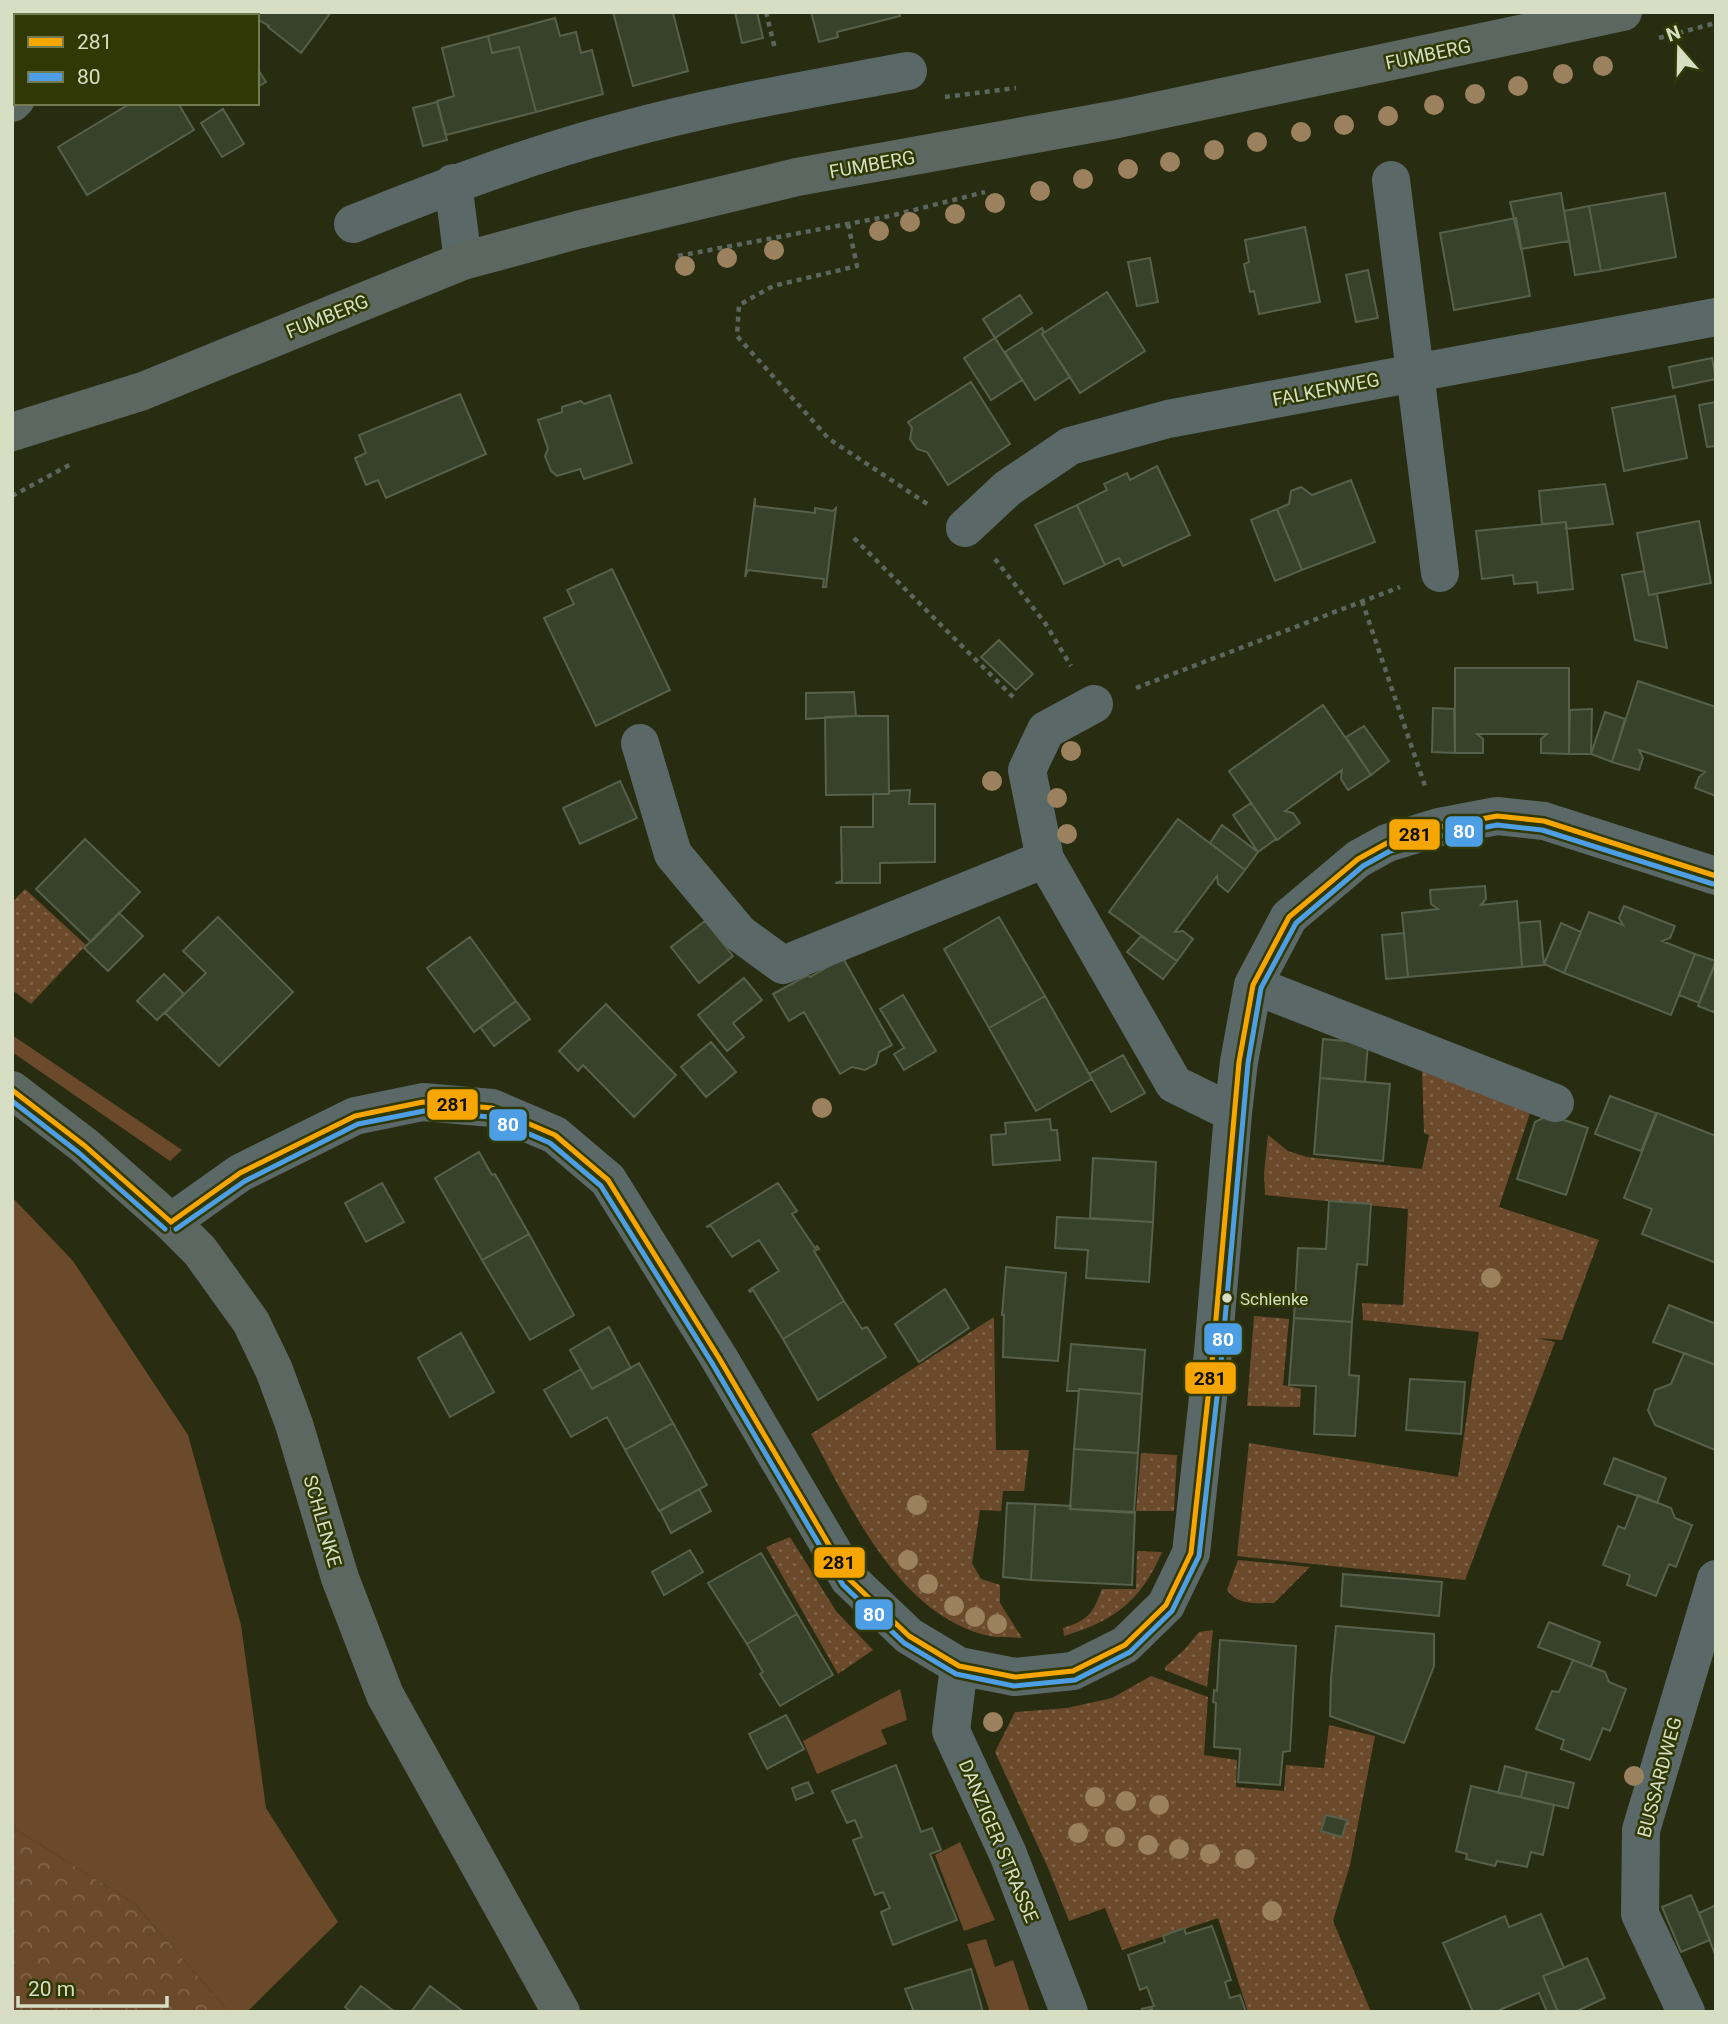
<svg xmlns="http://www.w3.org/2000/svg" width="1728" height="2024" font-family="Roboto,sans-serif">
	<defs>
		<pattern id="forest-crowns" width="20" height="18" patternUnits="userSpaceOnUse" patternTransform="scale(1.75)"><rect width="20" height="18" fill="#6b4a2c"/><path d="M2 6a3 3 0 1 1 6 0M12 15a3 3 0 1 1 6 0" fill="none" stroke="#7f6449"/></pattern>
		<pattern id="garden-dots" width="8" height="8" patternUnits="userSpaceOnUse" patternTransform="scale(1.75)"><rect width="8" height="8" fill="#6b4a2c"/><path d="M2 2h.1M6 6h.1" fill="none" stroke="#7f6449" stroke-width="1.8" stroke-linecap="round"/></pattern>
	</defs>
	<rect width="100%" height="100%" fill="#282c10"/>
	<path fill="#6b4a2c" d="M12,1035L182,1150L170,1161L12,1052Z
		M12,1197L73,1261L188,1435L241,1625L266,1808L338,1922L247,2012H229L135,1904L12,1827Z
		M900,1689L907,1720L881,1730L887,1744L817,1774L803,1741Z
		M960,1842L995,1920L964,1931L935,1855Z
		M986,1939L995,1967L1013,1960L1030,2012H990L967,1944Z"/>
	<path fill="url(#forest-crowns)" d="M12,1827L135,1904L229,2012H12Z"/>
	<path fill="url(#garden-dots)" d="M25,889L86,945L31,1004L12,990V902Z
		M1422,1070L1532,1107L1499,1207L1599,1240L1562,1340L1537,1338L1555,1342L1465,1580L1237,1556L1249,1443L1458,1477L1479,1332L1363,1320L1362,1303L1403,1305L1408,1209L1265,1195L1264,1173L1268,1135L1288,1151L1307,1157L1422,1169L1429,1135L1424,1133Z
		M1254,1316L1289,1319L1283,1385L1301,1389L1300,1407L1247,1406Z
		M994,1317L996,1450H1029L1024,1491H1003L1001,1511L980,1510L972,1563L981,1579L1000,1585V1603L1022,1638C1010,1637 996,1638 985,1635C897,1612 851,1507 811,1434Z
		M1141,1453L1177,1455L1174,1511H1136Z
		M790,1537L836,1611L873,1650L838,1674L766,1547Z
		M1137,1551L1162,1552C1141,1601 1114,1621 1064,1636L1063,1628C1089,1620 1093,1613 1102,1589H1136Z
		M1238,1560L1310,1567L1274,1603C1257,1603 1238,1606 1227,1590Z
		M1213,1630L1207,1687L1165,1670V1667L1185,1649L1199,1632Z
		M1151,1676L1208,1697L1204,1755L1237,1760L1236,1787L1284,1791L1286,1765L1324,1768L1329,1725L1375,1736L1350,1865L1333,1921L1371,2012H1248L1218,1918L1122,1950L1105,1908L1069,1921L1049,1870L995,1752L1015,1712L1067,1708L1112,1698Z"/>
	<path fill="#38422a" stroke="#57604b" stroke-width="2" d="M243,12H331L301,53L268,27L269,26L257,19V16H248Z
		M613,12H676L673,13L688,71L633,86Z
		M735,12H757L763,38L742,43Z
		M811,12H899L900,16L837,32L838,37L819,42Z
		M555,18L560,36L576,32L581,53L592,50L603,94L536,112L519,47L492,53L488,36Z
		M488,36L492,53L519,47L536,112L446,135L437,101L454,96L442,48Z
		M257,68L266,82L257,87Z
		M437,102L447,140L423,146L413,108Z
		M131,103H178L194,130L87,195L58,147Z
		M223,109L244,144L222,157L201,123Z
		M1561,193L1569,241L1521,249L1510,202Z
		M1665,193L1676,257L1601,271L1589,206Z
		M1589,206L1601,271L1575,275L1564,211Z
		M1516,218L1530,296L1454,310L1440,233Z
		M1305,227L1320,302L1259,314L1254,291L1250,292L1244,264L1249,262L1245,240Z
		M1150,258L1158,302L1137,306L1128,262Z
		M1368,270L1378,318L1356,322L1346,275Z
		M1107,292L1145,351L1080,393L1042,334Z
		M1020,295L1032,313L995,338L983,319Z
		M1042,328L1044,332L1042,334L1070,377L1035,400L1005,352Z
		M995,338L1022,380L991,400L964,358Z
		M1712,358L1716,379L1673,388L1669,367Z
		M971,382L1010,444L948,485L927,452L917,449L910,439L912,428L908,422Z
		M460,394L486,454L386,498L378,480L366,485L355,458L366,453L359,435Z
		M610,395L632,463L584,479L580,469L557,476L551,471L545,456L548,449L538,420L562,412V407L581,401L584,404Z
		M1675,396L1687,458L1624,471L1612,408Z
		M1716,402V446L1707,447L1699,405Z
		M1157,466L1190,535L1123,566L1119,558L1105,565L1077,505L1107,490L1104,484L1127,473L1130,480Z
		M1351,480L1375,542L1302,570L1277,509L1289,504L1291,491L1301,487L1312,495Z
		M1605,484L1613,524L1566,529V522L1542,524L1539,491Z
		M755,498V506L815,513V508L833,511L836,508L826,587H823L824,579L748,570L745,577Z
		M1077,505L1105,565L1064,584L1035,525Z
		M1277,509L1302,570L1275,581L1251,520Z
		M1699,521L1711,583L1649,595L1637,533Z
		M1566,522L1573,589L1538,593L1537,582L1514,584L1513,575L1482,579L1476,531Z
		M612,569L670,690L596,726L544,618L574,604L567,590Z
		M1644,571L1649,595L1657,594L1667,648L1635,640L1622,575Z
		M999,640L1033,674L1016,690L981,657Z
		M1455,668H1569V754L1541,753V739L1547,734H1477L1483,739V753H1455Z
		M1638,681L1716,707V796L1695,788L1699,777L1705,772L1639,750L1643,758L1639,770L1612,762Z
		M854,692L856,716L806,719V693Z
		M1323,705L1371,775L1348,790L1341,779L1342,770L1285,811L1293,813L1300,823L1277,840L1229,771Z
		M1433,708L1454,709L1455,753L1432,752Z
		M1592,709L1591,754H1569L1570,710Z
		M1605,712L1625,719L1612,762L1591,754Z
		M856,716H888L889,794L826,795L825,717Z
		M1364,726L1389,761L1371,775L1346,737Z
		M620,781L637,818L580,844L563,808Z
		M910,790L909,804H935V862L880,863V883H835L842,881L841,827H873V794H889L890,791Z
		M1251,803L1276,839L1258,852L1233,815Z
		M1178,819L1245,870L1228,892L1218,884L1217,876L1175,932L1183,931L1193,939L1177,961L1109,912Z
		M1222,825L1258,852L1245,870L1210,843Z
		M85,839L140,892L91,942L36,889Z
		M1485,886L1486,899L1481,905L1517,901L1522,967L1408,977L1402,913L1438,909L1431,904L1430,890Z
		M1624,906L1675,926L1670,938L1662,941L1695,954L1671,1015L1564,973L1589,912L1623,925L1619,918Z
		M119,913L143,936L108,971L84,948Z
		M218,917L293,992L219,1066L165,1013L206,973L183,951Z
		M999,917L1045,996L989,1028L944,949Z
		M705,921L733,956L699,983L671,947Z
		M1540,921L1544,965L1522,967L1519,923Z
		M1561,923L1581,932L1564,973L1544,964Z
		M1404,933L1408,977L1386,979L1382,935Z
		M1141,936L1177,961L1163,979L1127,952Z
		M470,937L516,1001L474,1032L427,968Z
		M1695,954L1716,961L1699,1003L1679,995Z
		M843,958L892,1045L879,1052L876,1064L865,1070L852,1067L840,1074L804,1012L789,1021L773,994L808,975L810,977Z
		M1716,962V1013L1698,1006Z
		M164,974L184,994L157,1020L137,1001Z
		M744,978L762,1000L733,1023L744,1037L727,1051L698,1015Z
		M903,995L936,1051L904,1070L894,1054L904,1048L880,1009Z
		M1045,996L1092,1079L1036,1111L989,1028Z
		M516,1001L530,1019L494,1046L480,1027Z
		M606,1004L676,1075L634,1117L583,1065L578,1071L559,1051Z
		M1323,1039L1368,1043L1365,1082L1320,1078Z
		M711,1042L736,1072L706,1097L681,1067Z
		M1123,1055L1145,1093L1111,1112L1089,1074Z
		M1320,1078L1390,1084L1383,1161L1314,1154Z
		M1610,1096L1656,1113L1641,1151L1595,1134Z
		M1657,1113L1716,1136V1263L1642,1234L1652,1209L1624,1198Z
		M1549,1115L1588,1128L1566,1195L1517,1179L1535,1122Z
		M1050,1119L1051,1130H1057L1060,1160L993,1165L991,1135L1006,1134L1005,1123Z
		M479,1152L492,1175L495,1174L529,1234L482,1260L435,1178Z
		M1093,1158L1156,1162L1153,1222L1090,1218Z
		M382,1183L404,1222L366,1242L345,1203Z
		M778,1183L797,1211L792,1214L815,1248L817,1246L819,1249L814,1251L844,1301L783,1339L753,1290L750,1292L749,1290L779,1271L759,1240L732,1257L711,1226L706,1227Z
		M1329,1201L1371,1204L1367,1265L1357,1264L1352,1322L1294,1318L1298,1248L1326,1249Z
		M1057,1217L1153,1222L1149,1282L1086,1278L1088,1250L1055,1248Z
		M529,1234L574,1315L530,1340L482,1260Z
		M1006,1267L1066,1273L1058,1361L1003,1357L1004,1315H1002Z
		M945,1289L969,1328L919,1362L895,1324Z
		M844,1301L862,1329L867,1327L886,1357L818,1400L783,1339Z
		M1669,1305L1716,1324V1365L1653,1342Z
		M1294,1318L1352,1322L1349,1375L1359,1376L1355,1436L1314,1434L1316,1386L1289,1385Z
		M609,1327L631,1368L592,1389L570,1350Z
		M461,1333L494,1392L450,1417L418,1358Z
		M1071,1344L1145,1350L1142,1394L1079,1389V1391H1067Z
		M1684,1353L1716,1365L1715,1450L1655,1425L1648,1410L1655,1390L1671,1384Z
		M639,1363L673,1423L625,1450L607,1417L571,1437L544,1390L581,1369L592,1389Z
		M1410,1379L1465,1382L1461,1434L1406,1430Z
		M1079,1389L1142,1394L1138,1453L1074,1449Z
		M673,1423L707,1485L659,1511L625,1450Z
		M1074,1449L1138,1453L1134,1513L1070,1509Z
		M1614,1458L1666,1478L1657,1503L1604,1484Z
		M699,1489L711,1511L671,1533L660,1511Z
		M1638,1495L1671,1508L1675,1518L1692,1525L1676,1567L1669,1564L1656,1596L1627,1585L1630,1575L1603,1565L1618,1526L1625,1529Z
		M1007,1503L1035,1504L1031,1580L1003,1577Z
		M1035,1504L1071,1506L1070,1509L1135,1512L1132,1585L1031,1580Z
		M690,1550L703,1572L664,1595L652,1572Z
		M761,1553L797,1614L747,1644L708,1583Z
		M1343,1574L1442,1582L1439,1616L1341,1606Z
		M797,1614L833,1675L780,1706L760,1674L763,1672L747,1644Z
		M1549,1622L1600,1642L1591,1667L1538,1647Z
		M1336,1626L1434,1634V1666L1404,1743L1330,1716L1331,1679Z
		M1220,1640L1296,1646L1290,1751L1283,1752L1280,1785L1238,1782L1240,1749L1214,1747L1216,1703L1213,1702L1214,1690L1217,1691Z
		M1573,1660L1605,1672L1609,1682L1626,1689L1610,1731L1603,1728L1590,1760L1561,1749L1564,1740L1536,1729L1552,1691L1559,1692Z
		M786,1715L804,1749L767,1769L749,1734Z
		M896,1765L921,1832L932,1828L941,1850L930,1854L957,1920L893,1945L881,1912L890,1908L883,1892L875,1895L853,1840L862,1837L855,1820L847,1823L832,1791Z
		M1505,1766L1527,1772L1521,1797L1498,1793Z
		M1527,1772L1574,1783L1568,1808L1521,1797Z
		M808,1782L813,1793L796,1800L792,1788Z
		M1471,1786L1554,1805L1543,1855L1531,1852L1527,1867L1497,1861L1495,1866L1466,1859L1467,1854L1456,1851Z
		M1326,1815L1347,1820L1342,1837L1321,1831Z
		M1691,1895L1710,1940L1681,1952L1662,1907Z
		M1716,1905V1957L1699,1913Z
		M1541,1914L1564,1968L1543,1976L1558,2012H1547L1539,1993L1495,2012H1473L1443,1943L1505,1916L1509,1927Z
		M1212,1926L1231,1980L1225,1982L1230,1998L1240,1995L1246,2012H1153L1152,2009L1144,2012L1142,2009L1154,2006L1147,1987L1140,1990L1128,1955L1165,1942L1163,1936L1184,1928L1186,1934Z
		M1587,1958L1605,1998L1575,2012H1558L1543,1976Z
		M971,1969L983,2012H914L905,1989Z
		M361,1986L395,2012H351L345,2007Z
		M430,1986L464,2012H411Z"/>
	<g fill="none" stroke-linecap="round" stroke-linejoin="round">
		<path stroke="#5c665f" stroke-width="4.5" stroke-dasharray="5 5" stroke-linecap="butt" d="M766,12L775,49
			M1659,38L1716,23
			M945,97L1016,88
			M848,224L857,266L773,286L739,305L737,336L829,439L929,505
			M678,256L890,216L985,192
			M12,496L73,463
			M854,538L1016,700
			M995,559L1045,623L1071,666
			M1362,601L1425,786
			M1136,688L1400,587"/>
		<path stroke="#5a6868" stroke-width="38" d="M1391,180L1440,573
			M453,183L463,261
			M353,224C440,189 529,155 620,131C714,105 812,89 908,71
			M965,528L1008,488L1070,446L1168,419L1716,317
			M1094,704L1046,730L1027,770L1045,859L1174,1084L1233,1113
			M640,743L673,854L739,933L783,965L1045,859
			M1253,985L1555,1103
			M171,1222L240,1173L355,1116L423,1102L492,1108L555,1135L608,1180L719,1358L849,1579L909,1636L959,1666L1015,1677L1073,1671L1125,1645L1166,1605L1191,1553L1213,1352L1233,1113L1239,1062L1253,985L1289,917L1358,859L1387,843L1439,827L1497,816L1544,821L1716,876
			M959,1666L951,1731L1008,1854L1069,2012
			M1686,2012L1640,1914L1641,1830L1716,1579"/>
		<path stroke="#5b6760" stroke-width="38" d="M104,16L107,12
			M12,103L16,99
			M12,432L143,391L463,261L577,230L797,177L1118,119L1623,12
			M12,1090L85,1146L171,1222L200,1251L251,1322L274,1370L294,1424L340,1578L385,1695L561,2012"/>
		<g stroke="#303903" stroke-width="10">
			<path id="bus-1" d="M12,1090L85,1146L171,1222
				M171,1222L240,1173L355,1116L423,1102L492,1108L555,1135L608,1180L719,1358L849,1579L909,1636L959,1666L1015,1677L1073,1671L1125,1645L1166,1605L1191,1553L1213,1352L1239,1062L1253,985L1289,917L1358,859L1387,843L1439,827L1497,816L1544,821L1716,876"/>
		</g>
		<g stroke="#303903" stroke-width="10">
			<path id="bus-2" d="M12,1101L79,1153L165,1229
				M176,1229L245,1181L358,1124L424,1111L490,1117L550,1143L601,1186L712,1363L843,1585L904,1643L956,1674L1014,1686L1075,1680L1130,1652L1172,1611L1199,1556L1222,1353L1248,1063L1261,988L1296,923L1363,866L1390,851L1441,836L1497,825L1542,830L1713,884"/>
		</g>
		<use href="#bus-1" stroke="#f7a600" stroke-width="5"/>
		<use href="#bus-2" stroke="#4d9ee5" stroke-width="5"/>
	</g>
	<g fill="#9c815e">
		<circle cx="1603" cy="66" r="10"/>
		<circle cx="1563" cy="74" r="10"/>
		<circle cx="1518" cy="86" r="10"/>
		<circle cx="1475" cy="94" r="10"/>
		<circle cx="1434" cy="105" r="10"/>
		<circle cx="1388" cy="116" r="10"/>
		<circle cx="1344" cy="125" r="10"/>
		<circle cx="1301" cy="132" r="10"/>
		<circle cx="1257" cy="142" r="10"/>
		<circle cx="1214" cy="150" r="10"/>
		<circle cx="1170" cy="162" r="10"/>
		<circle cx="1128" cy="169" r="10"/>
		<circle cx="1083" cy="179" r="10"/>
		<circle cx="1040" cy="191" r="10"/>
		<circle cx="995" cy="203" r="10"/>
		<circle cx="955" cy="214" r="10"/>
		<circle cx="910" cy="222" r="10"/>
		<circle cx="879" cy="231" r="10"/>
		<circle cx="774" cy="250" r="10"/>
		<circle cx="727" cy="258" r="10"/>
		<circle cx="685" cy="266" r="10"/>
		<circle cx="1071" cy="751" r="10"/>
		<circle cx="992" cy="781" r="10"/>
		<circle cx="1057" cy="798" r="10"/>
		<circle cx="1067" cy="834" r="10"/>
		<circle cx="822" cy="1108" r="10"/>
		<circle cx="1491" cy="1278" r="10"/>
		<circle cx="917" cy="1505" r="10"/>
		<circle cx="908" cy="1560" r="10"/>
		<circle cx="928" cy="1584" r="10"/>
		<circle cx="954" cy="1606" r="10"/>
		<circle cx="975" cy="1617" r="10"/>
		<circle cx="997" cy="1624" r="10"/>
		<circle cx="993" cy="1722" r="10"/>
		<circle cx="1634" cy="1776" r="10"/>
		<circle cx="1095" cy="1797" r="10"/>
		<circle cx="1126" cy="1801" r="10"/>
		<circle cx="1159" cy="1805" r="10"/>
		<circle cx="1078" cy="1833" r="10"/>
		<circle cx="1115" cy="1837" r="10"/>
		<circle cx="1148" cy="1845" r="10"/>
		<circle cx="1179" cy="1849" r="10"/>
		<circle cx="1210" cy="1854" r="10"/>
		<circle cx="1245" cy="1859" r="10"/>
		<circle cx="1272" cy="1911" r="10"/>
	</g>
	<circle fill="#d7dec3" stroke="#303903" stroke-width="2.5" cx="1227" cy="1298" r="6"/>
	<g text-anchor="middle" stroke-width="5" stroke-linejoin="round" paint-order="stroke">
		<g font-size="17" fill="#d7dec3" stroke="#303903" text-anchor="start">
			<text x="1240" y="1305">Schlenke</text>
		</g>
		<g font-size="19" fill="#d7dec3" stroke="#303903">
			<text transform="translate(1428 54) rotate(-12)" y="7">FUMBERG</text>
			<text transform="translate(872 164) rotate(-10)" y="7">FUMBERG</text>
			<text transform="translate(327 316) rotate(-22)" y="7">FUMBERG</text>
			<text transform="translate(1326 389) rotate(-11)" y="7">FALKENWEG</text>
			<text transform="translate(323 1521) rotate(74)" y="7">SCHLENKE</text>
			<text transform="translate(1659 1777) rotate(-75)" y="7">BUSSARDWEG</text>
			<text transform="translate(999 1841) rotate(67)" y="7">DANZIGER STRASSE</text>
		</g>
	</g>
	<g stroke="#303903" stroke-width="2.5">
		<rect x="1444" y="815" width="40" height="33" rx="7" fill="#4d9ee5"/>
		<rect x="1388" y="818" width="53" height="33" rx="7" fill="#f7a600"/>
		<rect x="426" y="1088" width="53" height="33" rx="7" fill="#f7a600"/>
		<rect x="488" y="1108" width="40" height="34" rx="7" fill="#4d9ee5"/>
		<rect x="1203" y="1322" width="40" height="34" rx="7" fill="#4d9ee5"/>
		<rect x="1184" y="1361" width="53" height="34" rx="7" fill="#f7a600"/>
		<rect x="813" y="1546" width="53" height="33" rx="7" fill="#f7a600"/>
		<rect x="854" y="1598" width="40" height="33" rx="7" fill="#4d9ee5"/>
	</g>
	<g font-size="19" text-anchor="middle" font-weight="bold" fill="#fff">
		<text x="1464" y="838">80</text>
		<text x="508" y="1131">80</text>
		<text x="1223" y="1346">80</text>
		<text x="874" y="1621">80</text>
	</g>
	<g font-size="19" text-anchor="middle" font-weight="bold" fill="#111">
		<text x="1415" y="841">281</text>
		<text x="453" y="1111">281</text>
		<text x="1210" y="1385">281</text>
		<text x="839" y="1569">281</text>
	</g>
	<rect width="1728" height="2024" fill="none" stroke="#d7dec3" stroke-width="28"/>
	<rect x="14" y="14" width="245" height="91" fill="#303903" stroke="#737b50" stroke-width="2"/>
	<rect x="28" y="37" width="35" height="10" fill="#f7a600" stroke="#737b50" stroke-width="2"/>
	<text x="77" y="49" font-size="21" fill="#d7dec3">281</text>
	<rect x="28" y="72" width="35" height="10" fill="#4d9ee5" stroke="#737b50" stroke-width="2"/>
	<text x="77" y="84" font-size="21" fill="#d7dec3">80</text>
	<g transform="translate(1679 49) rotate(340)" stroke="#303903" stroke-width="5" paint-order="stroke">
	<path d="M0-5L12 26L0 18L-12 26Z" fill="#d7dec3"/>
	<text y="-10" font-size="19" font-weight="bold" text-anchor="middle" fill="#d7dec3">N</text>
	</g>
	<path d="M18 1996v10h149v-10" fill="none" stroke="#d7dec3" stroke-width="3.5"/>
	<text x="28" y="1996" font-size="21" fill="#d7dec3" stroke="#303903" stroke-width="5" paint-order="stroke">20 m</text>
</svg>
